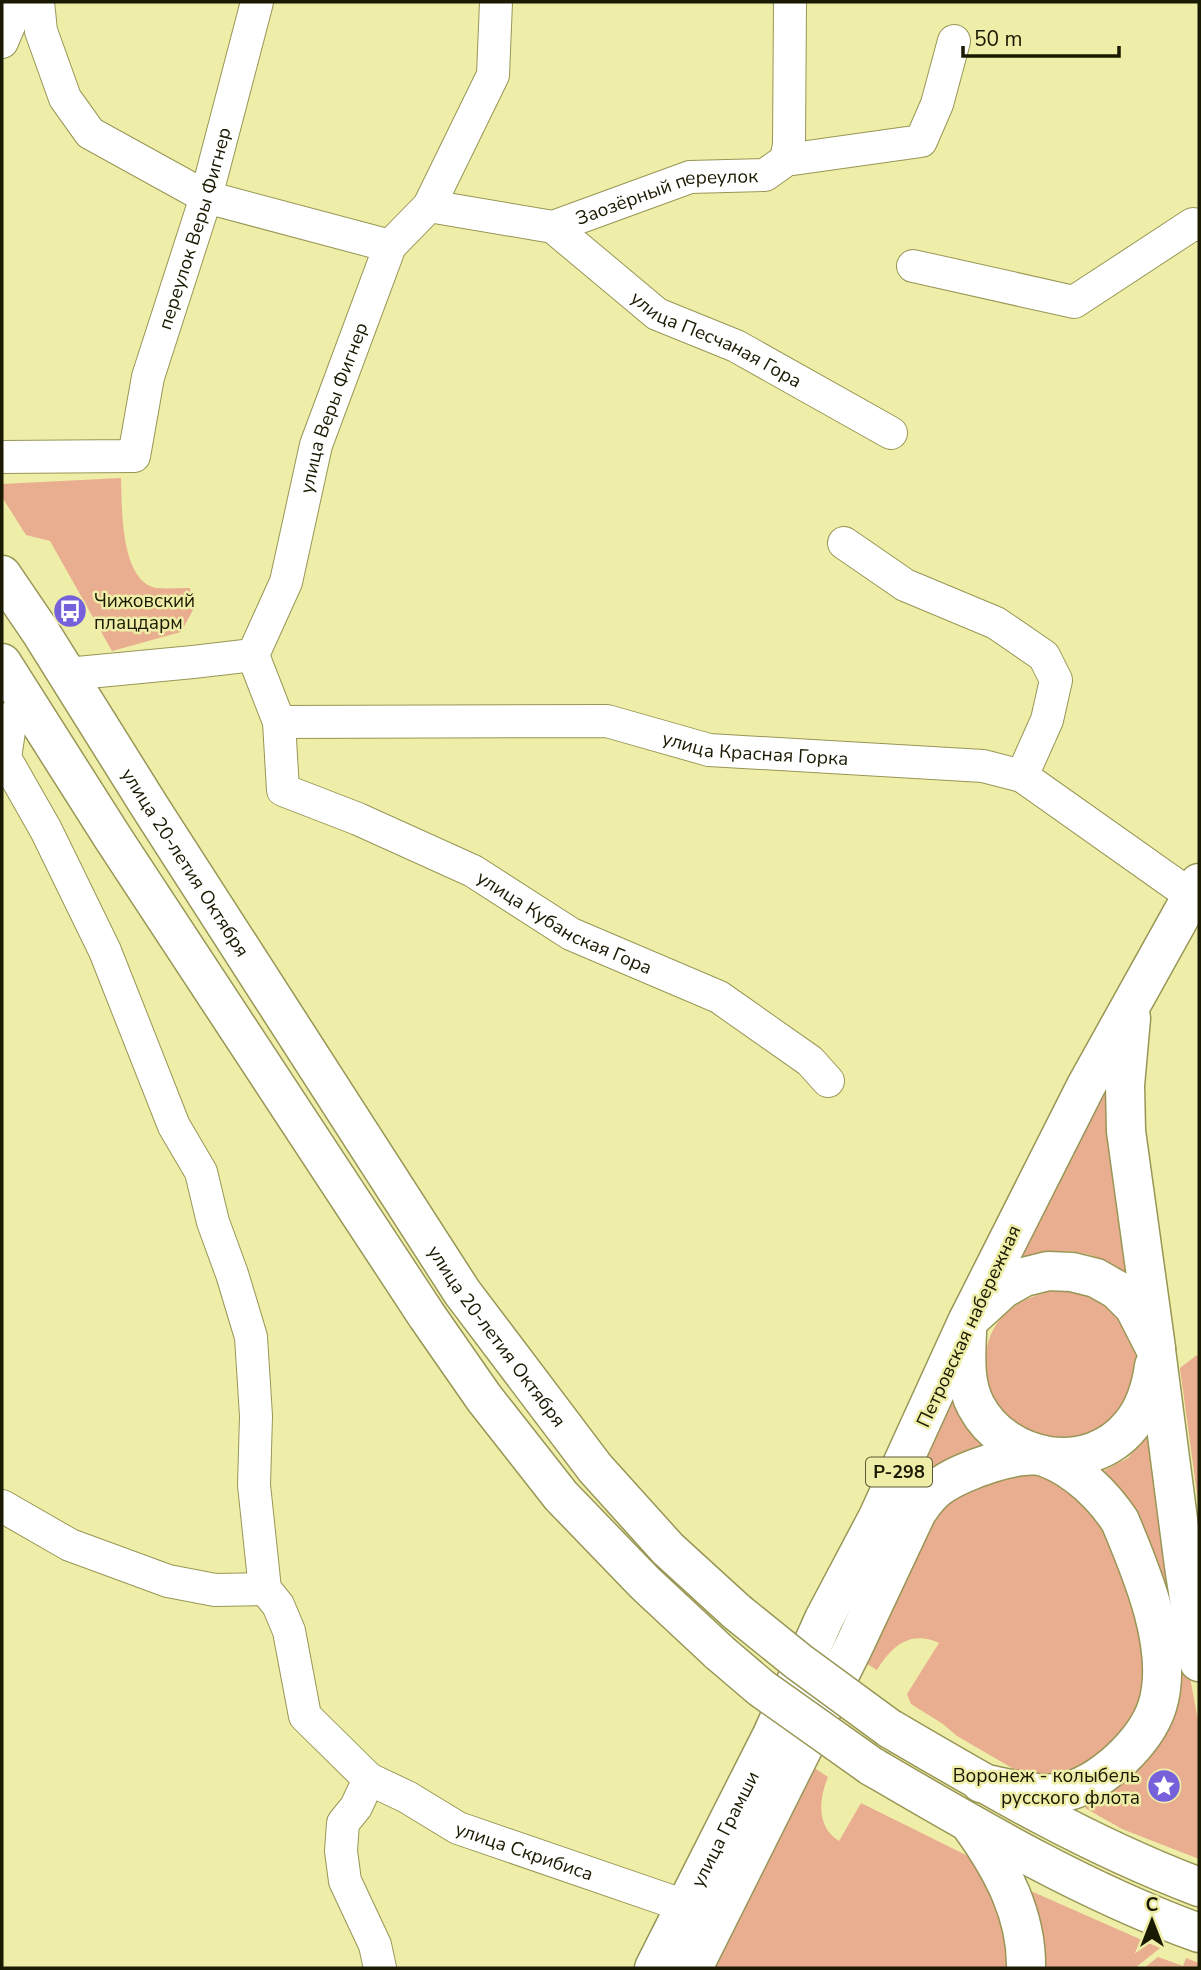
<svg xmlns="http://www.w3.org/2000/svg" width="1201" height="1970" font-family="'Nunito Sans',sans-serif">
	<rect width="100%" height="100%" fill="#efeea9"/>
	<path fill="#e9ad8f" d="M121,478C122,506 120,581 156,588C167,589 179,588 190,588L193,610L181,632L112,651L50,541L26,535L2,497V484Z
		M1107,1089L1130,1275C1094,1250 1060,1244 1018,1261Z
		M1058,1290L1089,1295L1113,1310L1135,1344L1138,1357L1128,1407L1081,1442L1018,1432C1010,1422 992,1404 987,1392C985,1386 986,1377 986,1370C982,1323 1014,1297 1058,1290Z
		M1197,1355L1199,1357V1509L1180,1368Z
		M958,1374L1001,1450L952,1466L678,1968Z
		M1152,1428L1173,1585L1199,1726V1859L1122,1829L1085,1808L1164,1720L1096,1475L1128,1458Z
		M1035,1471L1105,1514L1149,1649L1139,1715L1094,1766L1036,1782L957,1736L943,1724L911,1704L907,1694L939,1643C910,1630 892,1646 877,1670L859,1659L916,1532L961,1484Z
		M807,1763L828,1777C819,1799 816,1827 839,1841L861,1803L978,1861L991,1881L1015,1968H704Z
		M1024,1888L1160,1948L1135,1968H1040Z
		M1158,1957L1183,1966L1186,1958L1199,1963V1968H1144Z"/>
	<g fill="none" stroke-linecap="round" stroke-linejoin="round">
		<g stroke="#989655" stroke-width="34">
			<g id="minor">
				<path d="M38,2L41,31L65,98L90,133L206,197L390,246"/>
				<path d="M2,42L19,2"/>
				<path d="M786,160L789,145L790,2"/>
				<path id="s1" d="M429,206L553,227L690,177L765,175L786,160L921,141L937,104L954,41"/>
				<path id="s2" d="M553,227L657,314L736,346L891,433"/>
				<path d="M913,266L1074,302L1193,224L1199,225"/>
				<path id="s3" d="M2,457L134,456L148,377L206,197L257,2"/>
				<path d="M844,543L905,585L996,623L1044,656L1056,680L1047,720L1022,776"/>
				<path id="s4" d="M253,655L279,722L283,790L358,819L473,871L571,934L719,997L810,1061L828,1081"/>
				<path id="s5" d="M253,655L286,582L316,445L390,246L429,206L493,75L496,2"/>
				<path d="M67,674L193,662L253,655"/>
				<path d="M29,705L11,718L5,758L46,830L105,951L174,1126L201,1172L213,1222L232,1274L251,1337L256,1416L254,1485L265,1589L278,1605L289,1631L305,1716L369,1779L356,1807L343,1823L341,1851L345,1881L375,1945L380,1968"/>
				<path id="s6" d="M279,722L607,721L709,750L983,766L1022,776L1193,897"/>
				<path d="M2,1506L70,1545L168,1581L215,1590L265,1589"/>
				<path id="s7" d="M369,1779L407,1797L458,1828L685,1906"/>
			</g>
		</g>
		<g stroke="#989655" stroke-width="41">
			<g id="major">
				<path id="s8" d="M2,575L40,631L150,807L462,1292L595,1468L668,1549L737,1612"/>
				<path d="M2,663L113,838L427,1316L484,1398L561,1496L645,1583L720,1653"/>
				<path d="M1131,1018L1125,1085L1126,1131L1156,1348"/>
				<path d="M968,1320L1086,1086L1199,883"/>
				<path d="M889,1728C991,1788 1088,1845 1199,1887"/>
				<path d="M871,1766C977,1828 1083,1891 1199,1933"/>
				<path d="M972,1827C1002,1869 1027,1915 1026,1968"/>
				<path d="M693,1968L854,1646L917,1512C924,1502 929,1494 939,1487C959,1472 1022,1448 1047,1458C1076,1469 1103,1495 1120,1521C1142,1573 1175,1651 1157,1707C1150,1728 1136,1745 1120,1760C1069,1806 1043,1795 981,1783"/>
			</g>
		</g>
		<g stroke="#989655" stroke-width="41">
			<g id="highway">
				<path d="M967,1332C966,1356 964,1384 976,1406C1006,1462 1089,1477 1131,1425C1145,1408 1151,1388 1154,1366"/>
				<path id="s9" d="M654,1968L772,1735L824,1619L878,1517L967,1322L1003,1289L1024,1277L1048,1271L1072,1272L1096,1278L1117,1290L1134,1307L1156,1350L1184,1566L1199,1662"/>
			</g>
		</g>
		<use href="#minor" stroke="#fff" stroke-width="32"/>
		<use href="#major" stroke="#fff" stroke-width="38"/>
		<use href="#highway" stroke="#fff" stroke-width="38"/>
		<g stroke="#989655" stroke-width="41" stroke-linecap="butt">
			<path id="major-bridge" d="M737,1612L799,1662L889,1728
				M720,1653L761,1688L871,1766"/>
		</g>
		<use href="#major-bridge" stroke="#fff" stroke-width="38"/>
	</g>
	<defs>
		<g id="bus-disc" transform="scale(1.75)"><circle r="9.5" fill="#7661db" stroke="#efeea9"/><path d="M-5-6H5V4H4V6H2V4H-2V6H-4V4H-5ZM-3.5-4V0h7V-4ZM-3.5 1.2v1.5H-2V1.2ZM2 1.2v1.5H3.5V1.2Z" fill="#fff"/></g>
		<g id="sight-disc" transform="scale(1.75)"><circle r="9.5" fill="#7661db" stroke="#efeea9"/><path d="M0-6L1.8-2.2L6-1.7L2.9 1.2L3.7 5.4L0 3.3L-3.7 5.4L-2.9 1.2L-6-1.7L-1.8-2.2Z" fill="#fff"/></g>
	</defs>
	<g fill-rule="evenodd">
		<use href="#bus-disc" x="70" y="611"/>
		<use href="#sight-disc" x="1164" y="1786"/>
	</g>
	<g text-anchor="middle" stroke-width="5" stroke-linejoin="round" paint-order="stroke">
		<rect fill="#efeea9" stroke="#5a5933" stroke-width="2" x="866" y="1457.5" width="66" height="29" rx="5"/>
		<g font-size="18" font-weight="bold" fill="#1a1901">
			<text x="899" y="1478">Р-298</text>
		</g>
		<g font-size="19" fill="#1a1901" stroke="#efeea9">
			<text dy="7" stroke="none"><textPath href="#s1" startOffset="245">Заозёрный переулок</textPath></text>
			<text dy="7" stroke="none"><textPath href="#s3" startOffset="368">переулок Веры Фигнер</textPath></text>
			<text dy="7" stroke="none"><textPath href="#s2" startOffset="200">улица Песчаная Гора</textPath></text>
			<text dy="7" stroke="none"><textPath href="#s5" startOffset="261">улица Веры Фигнер</textPath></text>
			<text dy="7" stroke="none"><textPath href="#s6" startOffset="480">улица Красная Горка</textPath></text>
			<text dy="7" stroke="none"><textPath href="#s8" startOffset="341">улица 20-летия Октября</textPath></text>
			<text dy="7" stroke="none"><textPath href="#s4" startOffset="452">улица Кубанская Гора</textPath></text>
			<text transform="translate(968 1326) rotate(-65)" y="7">Петровская набережная</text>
			<text dy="7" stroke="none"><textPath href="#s8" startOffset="908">улица 20-летия Октября</textPath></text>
			<text dy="7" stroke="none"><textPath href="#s9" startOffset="156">улица Грамши</textPath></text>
			<text dy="7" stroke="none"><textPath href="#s7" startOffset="172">улица Скрибиса</textPath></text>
		</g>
		<g font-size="19" fill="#1a1901" stroke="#efeea9" text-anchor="start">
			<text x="94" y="607">Чижовский<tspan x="94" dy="22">плацдарм</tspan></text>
			<text x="1140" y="1782" text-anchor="end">Воронеж - колыбель<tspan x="1140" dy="22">русского флота</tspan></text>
		</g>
	</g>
	<rect width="1201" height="1970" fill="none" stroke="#1a1901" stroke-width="7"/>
	<g transform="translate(1152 1921)" stroke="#efeea9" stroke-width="5" paint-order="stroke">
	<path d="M0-5L12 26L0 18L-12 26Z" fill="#1a1901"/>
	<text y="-10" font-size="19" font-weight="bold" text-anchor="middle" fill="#1a1901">С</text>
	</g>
	<path d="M963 46v10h156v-10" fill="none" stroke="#1a1901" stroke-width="3.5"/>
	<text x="974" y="46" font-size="21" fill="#1a1901" stroke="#efeea9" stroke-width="5" paint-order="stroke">50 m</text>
</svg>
